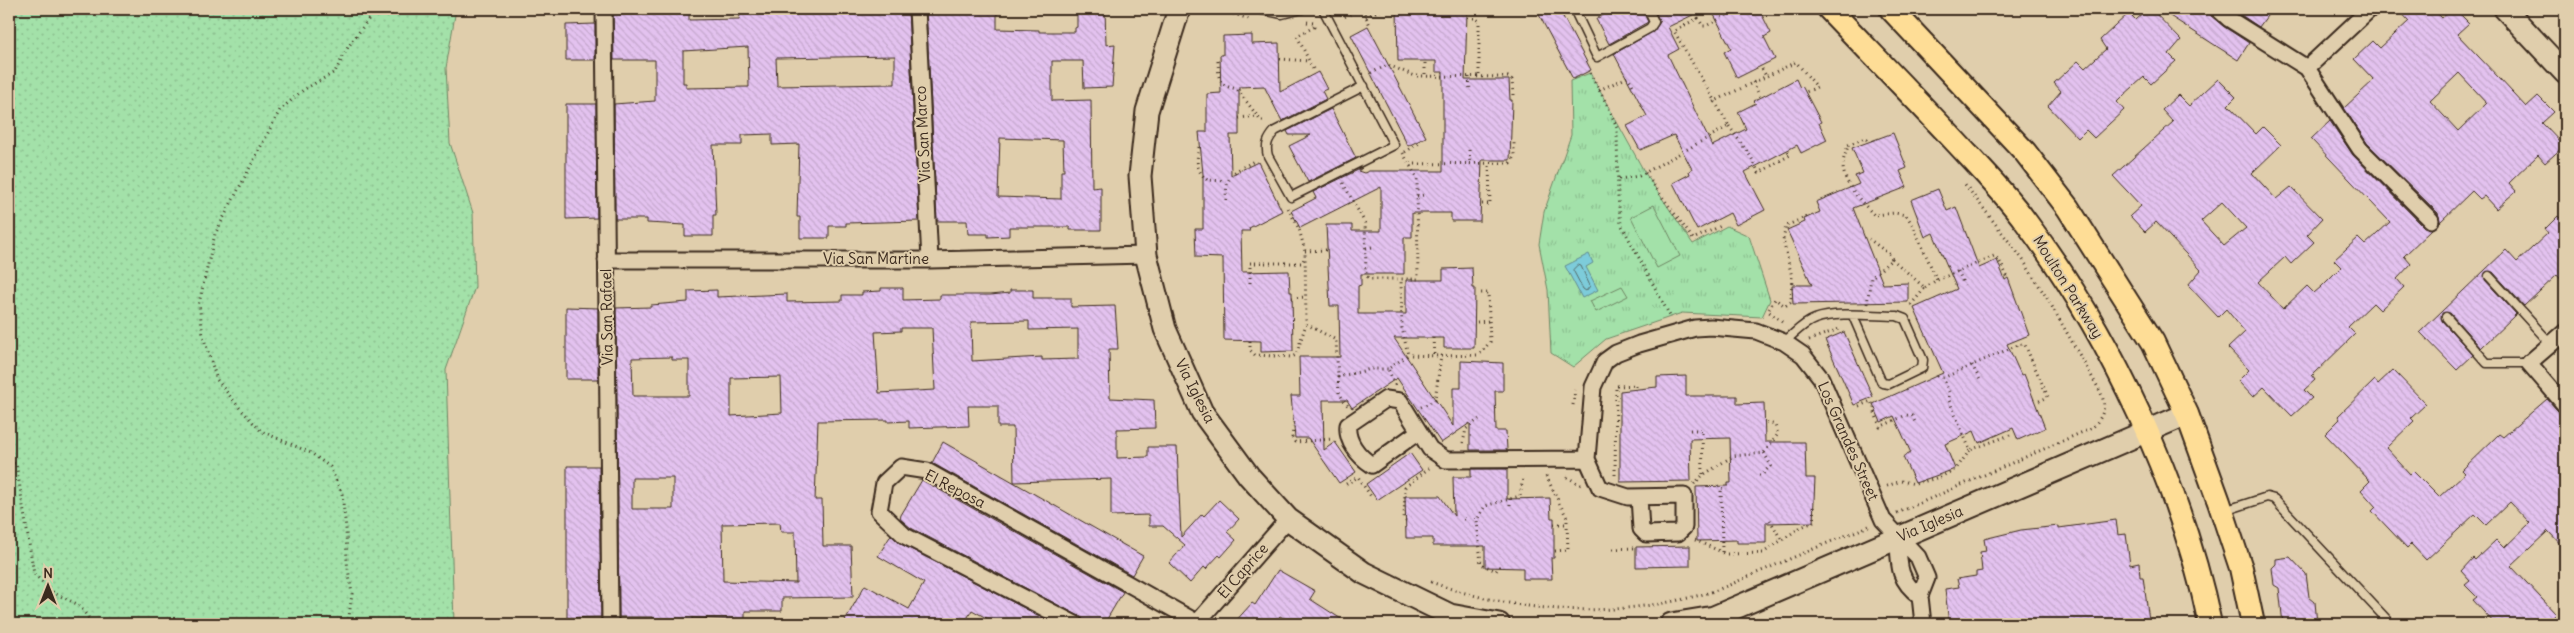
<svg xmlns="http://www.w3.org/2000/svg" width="2574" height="633" font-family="Delius,sans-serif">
	<defs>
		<pattern id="grass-dots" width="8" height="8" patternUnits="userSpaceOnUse" patternTransform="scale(1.25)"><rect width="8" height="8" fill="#a3e1a9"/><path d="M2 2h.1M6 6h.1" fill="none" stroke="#8dc191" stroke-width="1.8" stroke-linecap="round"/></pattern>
		<pattern id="park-tufts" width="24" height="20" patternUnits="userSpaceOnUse" patternTransform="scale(1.25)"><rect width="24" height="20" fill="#a3e1a9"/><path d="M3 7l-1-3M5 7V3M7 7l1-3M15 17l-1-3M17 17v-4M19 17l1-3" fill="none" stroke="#8dc191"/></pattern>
		<pattern id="building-back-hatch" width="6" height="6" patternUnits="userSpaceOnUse" patternTransform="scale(1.25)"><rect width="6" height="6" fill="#e3c2ef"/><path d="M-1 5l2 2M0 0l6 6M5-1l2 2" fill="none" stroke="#c4a7cc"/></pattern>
	</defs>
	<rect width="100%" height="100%" fill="#e0ceac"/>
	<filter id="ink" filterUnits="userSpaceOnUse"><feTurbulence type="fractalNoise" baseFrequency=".02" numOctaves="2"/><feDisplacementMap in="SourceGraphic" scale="10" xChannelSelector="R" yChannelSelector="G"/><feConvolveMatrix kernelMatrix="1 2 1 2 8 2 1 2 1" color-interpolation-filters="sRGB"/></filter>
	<g filter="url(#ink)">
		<path fill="url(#grass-dots)" stroke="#6f8664" d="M9,9H456L446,68L450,143L473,213L475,287L446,370L454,624H9Z"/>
		<path fill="url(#park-tufts)" stroke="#6f8664" d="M1590,73L1645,173L1693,244L1727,226L1749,236L1770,300L1762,317L1682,313L1606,339L1573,367L1551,353L1548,290L1539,244L1544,212L1571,135L1570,81Z"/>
		<path fill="#a3e1a9" stroke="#6f8664" d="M1654,205L1680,256L1657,268L1631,217Z
			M1622,286L1628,296L1596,312L1590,301Z"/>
		<path fill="#7dccda" stroke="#638b8f" d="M1589,254L1593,263L1586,267L1598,290L1582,298L1565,266Z"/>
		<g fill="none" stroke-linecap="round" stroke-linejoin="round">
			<path stroke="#556b69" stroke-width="1" d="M1578,265L1581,266L1590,286L1586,291L1583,289L1573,270Z"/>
		</g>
		<path fill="url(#building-back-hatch)" stroke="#3b2a1e" fill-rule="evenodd" d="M613,9H631V14H667V12L689,11V20L739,19L742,9H908L919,221L846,223V226H829V238H800V217H797L799,144L772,145V134L742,135V145H713L716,215H713V236H685V225L647,223V219H615L614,104L655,101V60H614ZM748,47L749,87L686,88V83H683V51ZM895,56V84L777,86L776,58Z
			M926,9H997V29L1039,30V32H1075V28L1077,27V9H1105L1106,45L1115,44L1112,87L1084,88L1083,61H1052V101L1091,100L1092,188L1101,187V230H1070V227H1009V236L988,237V234H968L967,221H937ZM1000,138L1063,140L1064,171H1061V199L998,197Z
			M1397,9H1464V12H1467L1465,80H1509L1510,100H1512L1510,160H1482L1480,221H1451V213H1412V237H1404V274H1361V285L1358,286V314H1406V280H1443V269L1472,268L1473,288H1475L1474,348H1444V338H1394L1453,426V388H1461V361L1503,363V391H1495L1496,431H1506L1507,450H1470V423L1441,443L1397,378L1352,408L1347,400H1323L1324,450L1335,442L1356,472L1339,483L1308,438H1295L1291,396H1300L1299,357H1340L1339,306H1330L1326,225H1352V231H1381V187L1300,228L1291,211L1316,198L1313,192L1362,168L1358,171L1364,173L1369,171H1443V72H1436V61H1398Z
			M1536,9H1559L1591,70L1573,79Z
			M1615,9H1642L1648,22L1609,44L1596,19Z
			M1654,9H1705L1668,27L1679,49L1668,55L1712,146L1746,129L1738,112L1756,103L1754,101L1796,79L1800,88L1802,86L1821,122L1819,123L1827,140L1801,153L1797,145L1745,172L1765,210L1736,225L1730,213L1697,230L1673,183L1690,174L1689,171L1692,169L1674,135L1640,150L1627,126L1647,116L1614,54L1654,31L1660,22Z
			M1711,9H1759L1771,33L1764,37L1775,59L1737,78L1724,52L1731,48Z
			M2148,9H2151L2181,40L2169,54L2176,61L2151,84L2144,77L2123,96L2117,102L2124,110L2094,138L2086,130L2078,138L2048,106L2061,91L2054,83L2078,61L2085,68L2106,49L2100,40L2129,13L2136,20Z
			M2159,9H2209L2211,16L2223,26L2249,43L2238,60Z
			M2232,9H2272L2259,27Z
			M2398,9H2433L2442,18L2452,9H2455L2469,23L2457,34L2499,78L2526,107L2538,96L2554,112L2542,123L2564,146L2545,163L2538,155L2509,183L2516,191L2496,209L2484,196L2480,199L2472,191L2440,222L2438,213L2367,143L2344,108L2374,80L2354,59L2373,41L2380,48L2409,21ZM2459,73L2487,103L2458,131L2430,101Z
			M595,24V60H566V25Z
			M1368,26L1426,137L1408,146L1351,35Z
			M1252,35V44L1279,43L1280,92L1318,72L1327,89L1322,91L1326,99L1282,121L1264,86L1239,87V135H1230L1231,175L1258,162L1282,211L1249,228L1250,231H1241L1242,272L1289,271L1290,292H1292L1293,351L1261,352V341L1224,340L1223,258L1196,257L1195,229H1203V174L1199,132H1207V94L1221,93L1220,55H1223V36Z
			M2218,79L2236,97L2228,105L2256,134L2263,127L2281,145L2252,173L2276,199L2291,187L2322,219L2307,235L2314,242L2291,264L2285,257L2258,282L2283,309L2307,286L2314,293L2321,287L2341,267L2334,260L2358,238L2365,245L2390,222L2311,139L2330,121L2353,155L2424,227L2432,229L2404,256L2411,264L2397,279L2404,287L2380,310L2373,303L2348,327L2355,334L2312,376L2315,380L2304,390L2312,398L2292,416L2264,387L2253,397L2238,381L2249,370L2228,348L2245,332L2226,309L2218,317L2188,285L2201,270L2156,222L2145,232L2130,216L2141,206L2113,176L2173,122L2162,110L2178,95L2189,106ZM2222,202L2246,228L2224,246L2201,221Z
			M566,104H596L597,218L566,219Z
			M1331,109L1356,158L1308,182L1289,146L1311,135H1289L1287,131Z
			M1893,133L1907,168L1900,171L1907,187L1853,208L1883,284L1908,283V302L1793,304L1792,285H1812L1787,230L1805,222L1804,219L1820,212L1816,202L1859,184L1855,176L1863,173L1852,148Z
			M1938,189L1947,211L1956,207L1979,268L1997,260L2005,280L2008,278L2029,335L2007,344L2021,375L2024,374L2045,428L2018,440L2013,428L1979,443L1974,431L1945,444L1955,469L1915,483L1903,457L1911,453L1894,416L1881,422L1873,404L1943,373L1914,308L1957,289L1933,233L1925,237L1911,200Z
			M2558,216L2562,220L2565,217V284L2557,275L2524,306L2493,272H2486L2485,280L2516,314L2481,348L2450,313H2442V321L2473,355L2457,370L2420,332L2506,250L2517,262L2548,233L2545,229Z
			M881,288H903V300L940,299V295H990L1010,293V290H1033V298H1071V307L1115,306L1118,349H1109L1110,398L1154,400L1155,428L1117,429V458L1148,457V447H1177L1181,537L1202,514L1204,516L1219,500L1239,519L1227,532L1236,540L1221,557L1219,555L1206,569L1204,567L1190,583L1169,563L1185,545L1163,526H1149V515L1111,516V479L1014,482L1013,427H998V406H968L969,426L909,428V421L888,422V420L818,421L815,500H822L823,546H851L853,597L782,598V611H745V620L692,618V624H653V617H619L616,308L651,307V305L688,302V291L717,290V297L787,294V302L842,301V295H862V292L881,291ZM1029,321V330L1078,329V359L1042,360V357L972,361L971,322ZM901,328H932L935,390L879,393L875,332L901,331ZM672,357V360H689V396H633L632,358ZM781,377L782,413L731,416V378ZM632,478H673V509H632ZM780,523L781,532H795L796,583L723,581L722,524Z
			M566,307L598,308V379H566Z
			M1844,332L1873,397L1854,405L1825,340Z
			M2393,370L2426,404L2411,418L2414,421L2386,448L2410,474L2413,471L2439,497L2465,473L2462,470L2499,434L2503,437L2547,399L2558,411L2565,414V549L2548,531L2511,566L2556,614L2553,617L2560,624H2495L2473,600L2477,597L2465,585L2470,581L2461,571L2473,558L2475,560L2496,540L2504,548L2530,523L2510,502L2486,525L2475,514L2426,560L2411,544L2407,548L2372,511L2376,507L2361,490L2370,481L2325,434L2340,419L2338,416L2375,380L2378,384Z
			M1686,376V396H1737V404L1764,403L1765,442H1805L1806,478H1815L1813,522L1766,523V543H1737V540L1697,541L1696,487L1728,486V483H1731L1730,438L1690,439L1691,481L1620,482V391L1657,387V377Z
			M943,442L1143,556L1132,575L932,463Z
			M1410,453L1422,470L1377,500L1366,484Z
			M567,466H599L601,617L567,618Z
			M1471,469H1507V499L1550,498L1551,518H1554V558H1551L1552,579H1523V568L1485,567V546H1433V538H1406L1405,496H1440L1454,516L1453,477H1471Z
			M922,480L1123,592L1104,624H1084L1079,616L911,528L900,519L901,515Z
			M2116,520L2118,535L2126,534L2130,565L2139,563L2140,577H2143L2149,620L2139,622L2140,624H1949L1945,589L1959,587L1957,579L1976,576V572L1982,571L1980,552L1986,551L1984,539L2021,530L2059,526V528Z
			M891,535L901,544L1055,624H997L972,610L964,624H843L865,585L909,609L924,583L878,556Z
			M1690,546V566L1636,567V547Z
			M2290,557L2306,574L2309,597L2315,602L2317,624H2283L2279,588L2274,585L2272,568L2276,564V559Z
			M1278,570L1315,591L1310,599L1349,624H1293L1280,616L1272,624H1233L1252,603L1255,605Z"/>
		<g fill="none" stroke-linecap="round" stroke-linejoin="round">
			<g stroke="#3b2a1e" stroke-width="11">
				<path id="lane" d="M1258,9L1282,14L1302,9
					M1323,9L1394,145L1291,197L1268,156C1265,145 1268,139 1275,131L1364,86
					M1574,9L1597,57L1650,28L1654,22L1648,9
					M2489,276L2551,344
					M2446,317L2487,363H2529
					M1784,342C1794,334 1803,323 1815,319C1837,311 1873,316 1897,316L1905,319L1923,360L1922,368L1889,384L1882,383L1853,316
					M2224,511L2267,497L2274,499L2391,624"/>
			</g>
			<g stroke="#3b2a1e" stroke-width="19">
				<path id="street" d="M604,9L610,624
					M917,9L930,260
					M2218,9L2229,19L2307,68L2360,149L2431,220
					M2307,68L2370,9
					M606,260H930L1146,255
					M2565,332L2529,363L2565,405
					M1418,432L1372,465C1358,456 1346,441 1348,425L1386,399L1400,401L1430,449L1446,460L1587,459L1600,488L1628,497L1684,496V527L1678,533L1646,534L1641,529L1639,497
					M1587,459L1593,387L1605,361L1616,353L1639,344L1695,328L1711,327L1756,331L1784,342L1803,355L1821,378L1883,520L1918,557L1927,578L1920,596L1923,624
					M1898,538C1899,563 1897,580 1920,596
					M1075,624L905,536L879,511L884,483L901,467L927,471L1198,623
					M1196,624L1288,519"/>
			</g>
			<g stroke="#3b2a1e" stroke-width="25">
				<path id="secondary" d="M1179,9L1147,111L1140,176L1146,255L1165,329L1202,412L1249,476L1288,519L1364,573L1450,615L1499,624
					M2505,9L2565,73
					M1671,624L1714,617L2187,414"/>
			</g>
			<g stroke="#3b2a1e" stroke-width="26">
				<path id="primary" d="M1829,9C1871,53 1913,96 1954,140C1979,167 2005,193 2026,222C2110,334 2182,487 2210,624
					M1891,9L2025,152L2068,208L2153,342L2187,414L2219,502L2241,568L2253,624"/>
			</g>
			<path stroke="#3b2a1e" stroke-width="3" stroke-dasharray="1 4" stroke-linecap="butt" d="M1219,9L1249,19
				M1342,9L1341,13L1344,17L1361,9
				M1362,9L1370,25
				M1803,9L1809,15
				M1366,17L1382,9
				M1468,18H1475L1479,21V77
				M1698,18L1703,26H1706L1738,9
				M1307,22L1313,23L1314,27L1297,36L1313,69
				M1280,59L1309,61
				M1218,61C1219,80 1217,85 1237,89L1261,121H1266
				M1425,63V76
				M1762,69L1766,76
				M1371,73L1388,65L1415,76L1508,77L1512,80L1513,95
				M1590,73L1610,110L1617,128L1618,198L1621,224L1671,318
				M1469,77L1470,91
				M1753,82L1760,97
				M1599,90L1628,77L1634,87
				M1713,102L1796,62L1817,87L1806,92
				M1239,118L1257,116
				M1729,126L1751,157L1759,173L1790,155L1788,151
				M1867,140L1865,138L1848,145C1847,151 1843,158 1843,164C1842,183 1862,202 1874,215L1895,213L1906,215L1912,224L1937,280
				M1199,147C1196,162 1196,170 1207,180L1226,181
				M1469,150L1470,164
				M1405,152L1421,142
				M1403,153L1417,178L1418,279H1401L1402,328L1408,355
				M1410,164L1510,163L1514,157V143H1511
				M1645,173L1693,239L1723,225
				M1619,179L1639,176L1729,126L1674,31L1698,18L1693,9
				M1343,183L1365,223L1366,276L1370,279H1401
				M1417,196L1424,195
				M1226,200C1226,172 1233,173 1256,160
				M1482,204H1490L1489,163
				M1288,208L1299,229L1305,251L1306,324L1336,340L1338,377L1371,369H1388
				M1366,248L1372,247
				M1305,251L1326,250
				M1892,259L1925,288L1909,307
				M1958,271L1964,285
				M1250,283V263H1302L1305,257
				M1925,288L1935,281L1994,256L1999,260L2008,278
				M1292,298L1305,297
				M1867,304L1871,278L1892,259L1889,254L1869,239
				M1477,322L1489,321
				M1782,322L1768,311L1775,299L1785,306L1791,302L1792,277L1783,240L1786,226L1810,215
				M1433,338L1434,356
				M1809,340L1839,329
				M1250,341V350L1255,355L1292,357L1296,355L1306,324
				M1972,365L1980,380
				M1338,377L1339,393L1348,406
				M1395,385L1388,369L1408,355L1441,356
				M1573,405L1575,390
				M1859,406L1871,401L1880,427L1906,415L1912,416L1915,422
				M1421,407L1435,400L1441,356L1479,355L1490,342L1488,293H1479
				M1294,422L1292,437L1295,442L1332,439
				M1690,430H1702L1703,474
				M2010,435L1970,450L1949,400V392L1943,378L2020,344L2025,345L2048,397L2037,402
				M1463,443L1466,429L1479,419
				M1764,453L1773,469
				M9,464L16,463L34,574L54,593L79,605L93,624
				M1615,475L1616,386L1636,385V389
				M1759,475H1762L1770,466
				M1546,476L1567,518V524H1554
				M1567,477L1581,485
				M1346,484L1358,477L1372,498
				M1694,484L1703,475L1733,456L1764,453L1778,434L1775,425L1765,422
				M1887,486L1901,481L1915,484L1940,477L1956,469L1970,450
				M1510,499V509
				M1897,513L2092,428C2104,416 2107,406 2100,391L2050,303L2023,260L1964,183
				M1464,519L1477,520
				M1770,520L1782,541
				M1406,521L1404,520L1405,487L1429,468
				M1695,540L1726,554L1763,553L1801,527L1814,522L1813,506
				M1613,549L1634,548
				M1555,551L1568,550L1567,524
				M1722,552L1721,488L1727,489
				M1500,566L1496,571L1481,564L1477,520L1485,506L1520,496L1523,477
				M1431,582C1521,615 1618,619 1711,592C1729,586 1746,577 1764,570C1799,555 1834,540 1869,526
				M348,624L352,594L347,562L346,528L342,494L330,467L311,453L261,431L238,406L217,380L203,336L199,303L215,234L280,110L303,90L335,72L348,47L376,9"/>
			<use href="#lane" stroke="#e0ceac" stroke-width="8"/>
			<use href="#street" stroke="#e0ceac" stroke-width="15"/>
			<use href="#secondary" stroke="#e0ceac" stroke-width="21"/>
			<use href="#primary" stroke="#fedd96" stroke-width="22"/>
		</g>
	</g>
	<g text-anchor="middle" stroke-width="4" stroke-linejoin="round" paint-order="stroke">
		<g font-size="15" fill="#3b2a1e" stroke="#e0ceac">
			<text transform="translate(923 134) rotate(-93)" y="5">Via San Marco</text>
			<text x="876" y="264">Via San Martine</text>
			<text transform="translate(2068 287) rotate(58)" y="5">Moulton Parkway</text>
			<text transform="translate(607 317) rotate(-91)" y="5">Via San Rafael</text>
			<text transform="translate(1195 391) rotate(63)" y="5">Via Iglesia</text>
			<text transform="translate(1848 441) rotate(66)" y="5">Los Grandes Street</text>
			<text transform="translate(955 489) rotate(27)" y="5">El Reposa</text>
			<text transform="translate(1930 524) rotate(-23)" y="5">Via Iglesia</text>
			<text transform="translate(1243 571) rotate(-49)" y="5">El Caprice</text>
		</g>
	</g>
	<rect width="2574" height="633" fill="none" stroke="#e0ceac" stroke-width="30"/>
	<rect x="15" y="15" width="2544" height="603" fill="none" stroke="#3b2a1e" stroke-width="2" filter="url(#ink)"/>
	<g transform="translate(48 586)" stroke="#e0ceac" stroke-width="4" paint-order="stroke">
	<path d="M0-4L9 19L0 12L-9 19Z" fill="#3b2a1e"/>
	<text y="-8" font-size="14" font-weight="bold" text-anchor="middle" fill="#3b2a1e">N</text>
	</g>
</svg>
